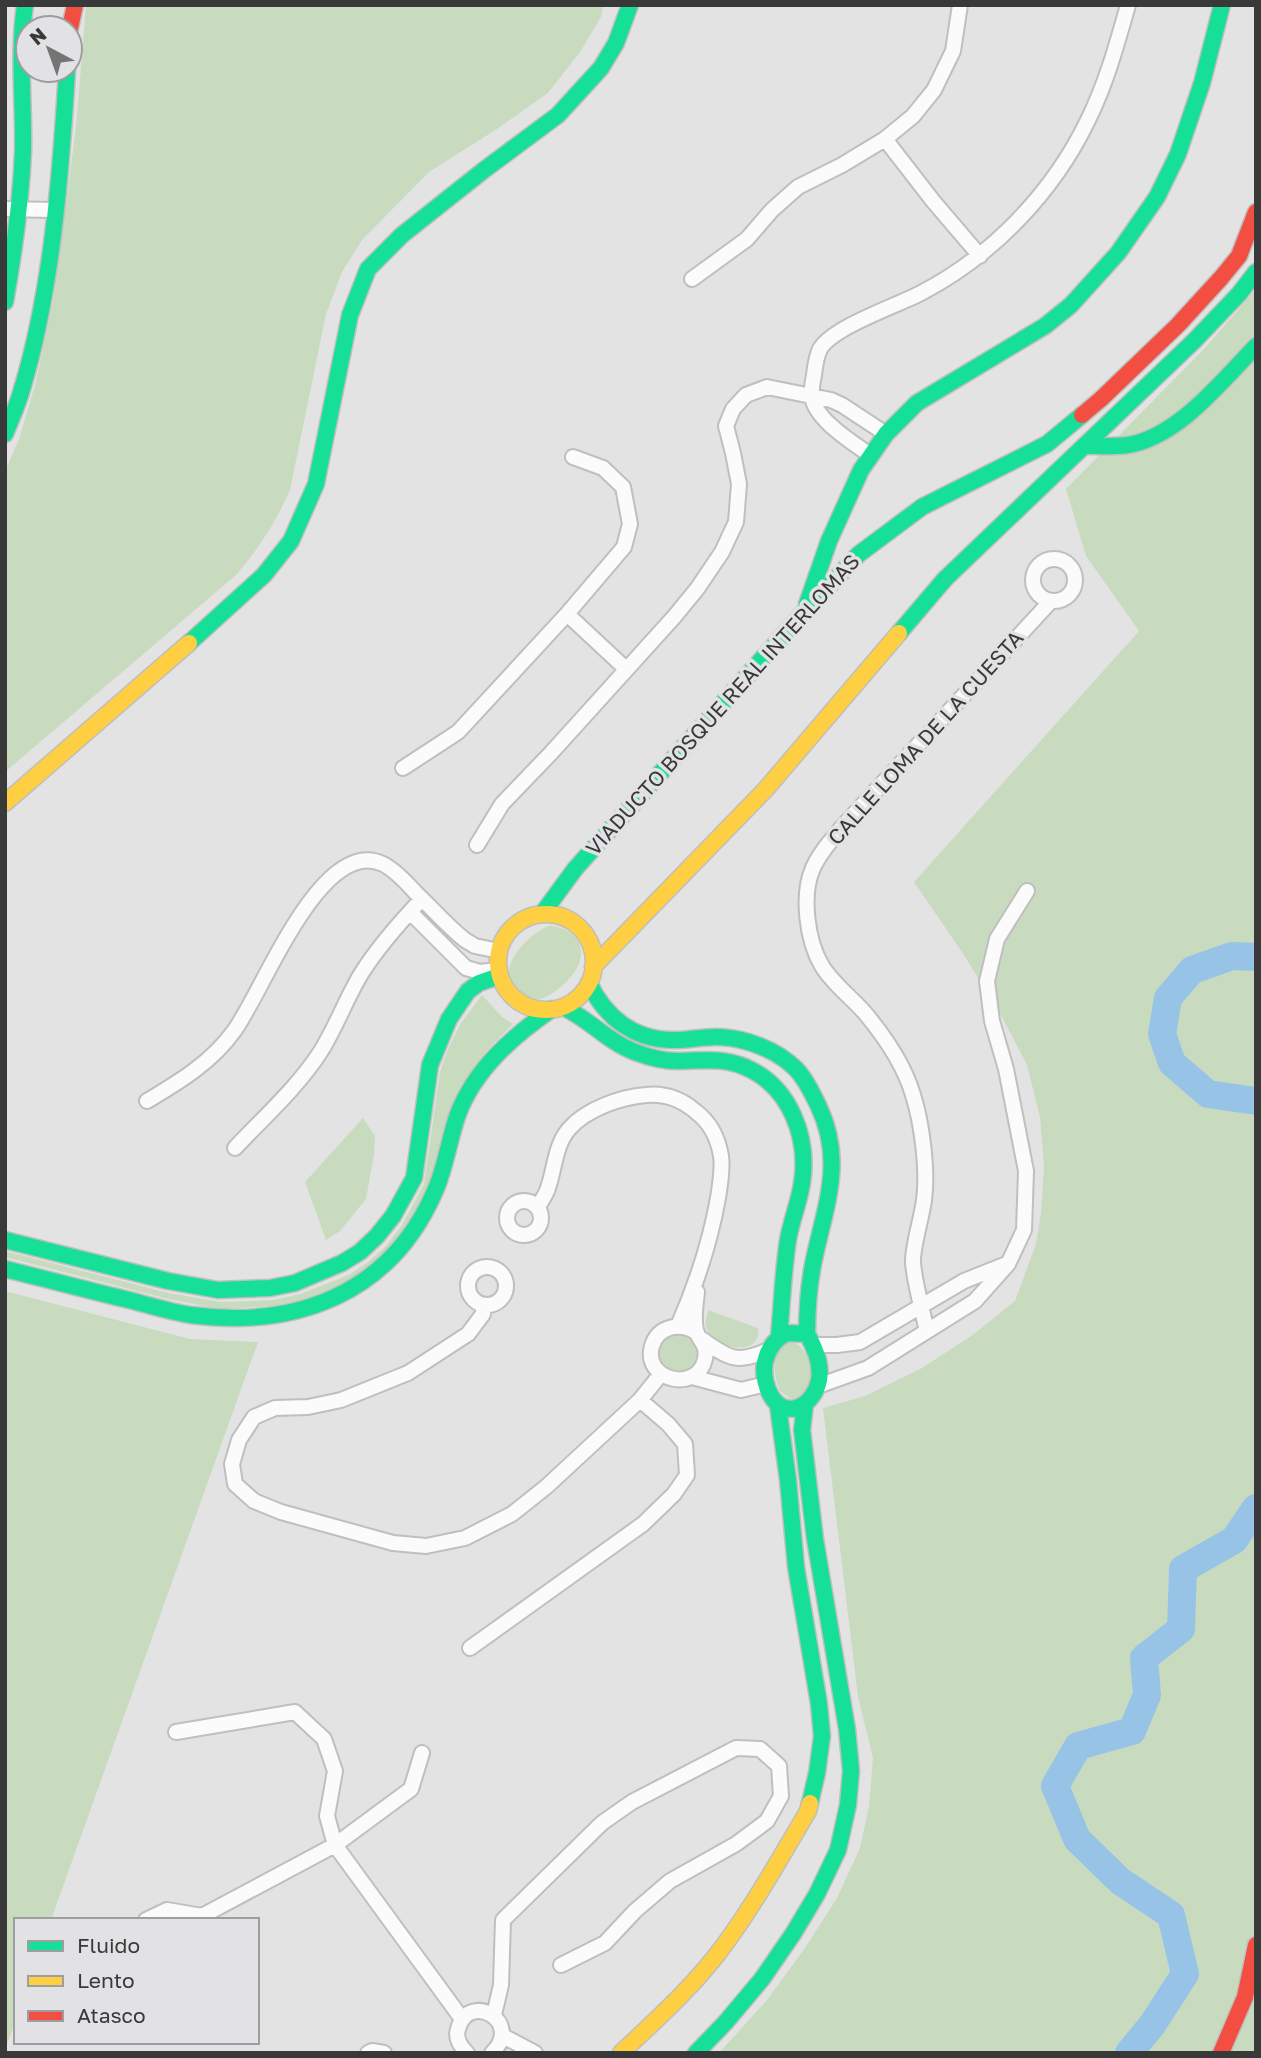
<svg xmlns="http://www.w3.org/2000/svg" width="1261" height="2058" font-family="'Golos Text',sans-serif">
	<rect width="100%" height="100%" fill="#e3e3e3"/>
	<path fill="#c9dbbf" d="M86,5H603L601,17L580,52L548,93L497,129L429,172L362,240L342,272L326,314L290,490C275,523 260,547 236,575L5,772V471L19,439L35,385L53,302L76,127Z
		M1256,289V2053H719L767,2000L805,1948L837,1898L860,1848L869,1806L873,1758L858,1697L823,1408L865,1396L922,1368L974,1334L1015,1301L1036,1244L1041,1213L1044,1166L1040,1117L1027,1065L1001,1015L962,952L914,882L1139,631L1086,556L1066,489L1205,348Z
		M549,926C567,926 586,940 580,961C576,976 549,1002 532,1000C525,999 518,995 514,989C496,967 528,934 549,926Z
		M482,995L502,1017L513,1024L489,1048L461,1085L454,1103L429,1188L407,1229L372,1268L329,1290L302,1300L275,1306L220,1309L168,1299L5,1257V1251L169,1293L221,1302L274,1300L300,1294L349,1275L368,1262L386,1246L402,1225L424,1184L440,1072L448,1049L461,1023Z
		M363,1118L375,1136L374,1154L366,1199L340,1231L326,1240L305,1182Z
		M5,1291L190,1339L258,1342L51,1920H16V2020L5,2049Z
		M708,1310L758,1328C763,1358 712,1350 706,1327C705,1321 707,1315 708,1310Z
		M658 1353a20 20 0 1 1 40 0a20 20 0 1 1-40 0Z
		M790,1340C795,1343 801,1346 804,1351C815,1367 813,1395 792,1400L780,1391C772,1371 773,1361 783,1342Z"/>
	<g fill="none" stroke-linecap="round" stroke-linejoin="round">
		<path stroke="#97c4e6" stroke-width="28" d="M1256,957L1232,956L1192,970L1168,998L1162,1034L1172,1063L1208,1094L1256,1101
			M1129,2053L1152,2025L1185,1974L1171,1915L1120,1881L1077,1839L1055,1786L1078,1746L1132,1731L1147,1695L1144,1658L1181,1629L1183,1569L1234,1540L1256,1508"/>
		<g stroke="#bfbfbf" stroke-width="18">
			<path id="street" d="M960,5L953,51L934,90L913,116L885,139L933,201L980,256
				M5,209L54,210
				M692,279L747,239L772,210L798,187L842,165L885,139
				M870,455C852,442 814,419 812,396C811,389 813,381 814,375C815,366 816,357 820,349C833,327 896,306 921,293C992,256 1053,193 1088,120C1106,84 1117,44 1128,5
				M1033 580a21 21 0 1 1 42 0a21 21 0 1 1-42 0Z
				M567,614L626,669
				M403,768L458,732L567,614L624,547L630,524L623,487L603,468L573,457
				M477,845L502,804L551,753L674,617L697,589L722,552L736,522L739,484L733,453L726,426L733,409L746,395L767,387L831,400L842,405L886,434
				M410,912L466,968L480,972L497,970
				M147,1101C179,1082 212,1062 234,1031C262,994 321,834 383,864C395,870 406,882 415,892C432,908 447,926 465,940L475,946L499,951
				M235,1148C264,1117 298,1087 321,1051C336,1027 346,999 361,974C378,947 400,922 422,899
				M507 1218a17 17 0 1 1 34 0a17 17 0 1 1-34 0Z
				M538,1207C541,1201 546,1195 548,1188C555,1168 555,1145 569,1129C586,1109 621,1097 646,1095C665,1093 681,1099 695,1111C710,1122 718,1138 721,1156C723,1170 720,1184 718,1198C710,1243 696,1285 678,1326
				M468 1286a19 19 0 1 1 38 0a19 19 0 1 1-38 0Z
				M483,1305V1314L468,1334L408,1373L341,1400L308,1407L275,1408L254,1417L239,1440L232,1464L235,1484L254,1501L281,1512L393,1543L426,1546L465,1538L512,1514L546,1487L640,1400L661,1374
				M927,1331C922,1309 915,1285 913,1263C912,1248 922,1217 924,1200C928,1171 922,1123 913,1095C904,1064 885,1037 865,1013C851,997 833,984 822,966C807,941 801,895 813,868C820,852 833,838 844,825L1051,601
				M696,1332C680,1322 658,1326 652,1346C642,1380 697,1394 705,1359C708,1344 699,1342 696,1330C693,1318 696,1303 697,1292
				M703,1340C729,1359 738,1364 768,1350
				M814,1345H837L860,1342L964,1281L1004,1265
				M692,1377L741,1390L766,1384
				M818,1386L868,1368L975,1301L1008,1264L1024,1230L1026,1171L1006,1069L992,1021L987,981L997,939L1027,891
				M470,1648L643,1524L674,1494L687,1475L685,1444L668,1424L640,1400
				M176,1732L295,1712L324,1739L335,1771L327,1816L335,1845L462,2019
				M146,1920L167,1910L202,1916L335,1845L411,1789L422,1753
				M494,2015L501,1985L503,1920L602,1823L632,1802L736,1748L760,1749L779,1766L781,1796L767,1821L736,1844L670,1881L635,1911L605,1943L561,1965
				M503,2036L535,2053
				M368,2053L372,2051L384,2053
				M467,2053C460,2046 455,2038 458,2029C469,1990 524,2022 492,2053"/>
		</g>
		<g stroke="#bfbfbf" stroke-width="19">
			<path id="fast" d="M5,302C14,252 21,202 23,151C24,102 18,54 25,5
				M5,434C11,419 18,404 22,389C52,290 61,173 67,70
				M1084,446C1098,446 1114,447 1128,445C1178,437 1222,381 1256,346
				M807,604L829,541L861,470L886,434L917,403L1045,326L1071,305L1118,253L1157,197L1178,154L1202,83L1222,5
				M899,633L945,579L1194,341L1239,294L1256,272
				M189,643L264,575L291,541L316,484L350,315L368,269L402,235L484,170L558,115L601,68L616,43L630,5
				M542,914L575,869L804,612L859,554L922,507L1047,444L1082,415
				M589,983C605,1017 633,1039 671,1040C687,1041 703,1036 719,1037C746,1038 777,1050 796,1069C806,1079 812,1093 818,1105C844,1159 827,1201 815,1255C809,1281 807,1307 807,1334
				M563,1007C589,1019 608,1042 635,1052C648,1057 663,1061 677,1061C701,1061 722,1057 745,1067C790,1086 809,1137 802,1183C799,1203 791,1221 788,1240C783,1272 782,1304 779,1336
				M5,1240L168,1281L218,1290L270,1288L295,1283L342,1263L360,1252L377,1236L393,1216L414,1178L430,1065L449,1019L468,991L479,983L499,976
				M5,1269C46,1279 87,1290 129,1300C149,1305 170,1312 191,1315C297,1329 391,1293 435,1191C446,1166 449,1139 458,1114C475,1069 513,1036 552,1009
				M787,1333L807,1334C815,1348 822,1364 819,1380C814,1406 785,1422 770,1394C765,1384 763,1373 765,1362C768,1349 774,1339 787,1333Z
				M778,1406L788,1480L796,1567L819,1704L822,1736L817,1773L810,1803
				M696,2053L725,2023L762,1979L793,1934L817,1894L838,1850L848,1805L851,1771L847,1729L815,1539L802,1430L805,1405"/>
		</g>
		<g stroke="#bfbfbf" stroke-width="19">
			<path id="slow" d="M5,803L189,643
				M498 962a48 48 0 1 1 96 0a48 48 0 1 1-96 0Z
				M593,967L766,789L899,633
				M621,2053C656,2020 693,1987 722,1948C754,1905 781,1857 808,1811L810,1803"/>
		</g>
		<g stroke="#bfbfbf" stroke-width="19">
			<path id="jam" d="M70,28L75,5
				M1082,415L1101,399L1178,325L1221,278L1239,256L1256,212
				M1221,2053L1245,1997L1256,1945"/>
		</g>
		<use href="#street" stroke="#fbfbfb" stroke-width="14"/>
		<use href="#fast" stroke="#16e098" stroke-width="16"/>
		<use href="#slow" stroke="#ffcf43" stroke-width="16"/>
		<use href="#jam" stroke="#f24e42" stroke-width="16"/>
	</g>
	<g text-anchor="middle" stroke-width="7" stroke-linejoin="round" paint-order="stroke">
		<g font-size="21" fill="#39393a" stroke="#e2e2e4">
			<text transform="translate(723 705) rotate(-48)" y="7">VIADUCTO BOSQUE REAL INTERLOMAS</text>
			<text transform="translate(926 738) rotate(-48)" y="7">CALLE LOMA DE LA CUESTA</text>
		</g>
	</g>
	<rect width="1261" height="2058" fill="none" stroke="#39393a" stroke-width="14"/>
	<rect x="14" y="1918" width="245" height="126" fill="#e2e2e4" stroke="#9e9ea0" stroke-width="2"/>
	<rect x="28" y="1941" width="35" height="10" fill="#16e098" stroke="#9e9ea0" stroke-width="2"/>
	<text x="77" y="1953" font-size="21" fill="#39393a">Fluido</text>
	<rect x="28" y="1976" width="35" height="10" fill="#ffcf43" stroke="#9e9ea0" stroke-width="2"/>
	<text x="77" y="1988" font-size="21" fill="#39393a">Lento</text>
	<rect x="28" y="2011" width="35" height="10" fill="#f24e42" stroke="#9e9ea0" stroke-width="2"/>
	<text x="77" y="2023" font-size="21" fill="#39393a">Atasco</text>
	<g transform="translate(49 49) rotate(319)"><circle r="33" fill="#e2e2e4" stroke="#9e9ea0" stroke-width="2"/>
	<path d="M0-5L12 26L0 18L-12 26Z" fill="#747475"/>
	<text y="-10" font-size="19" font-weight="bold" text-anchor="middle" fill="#39393a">N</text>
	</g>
</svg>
